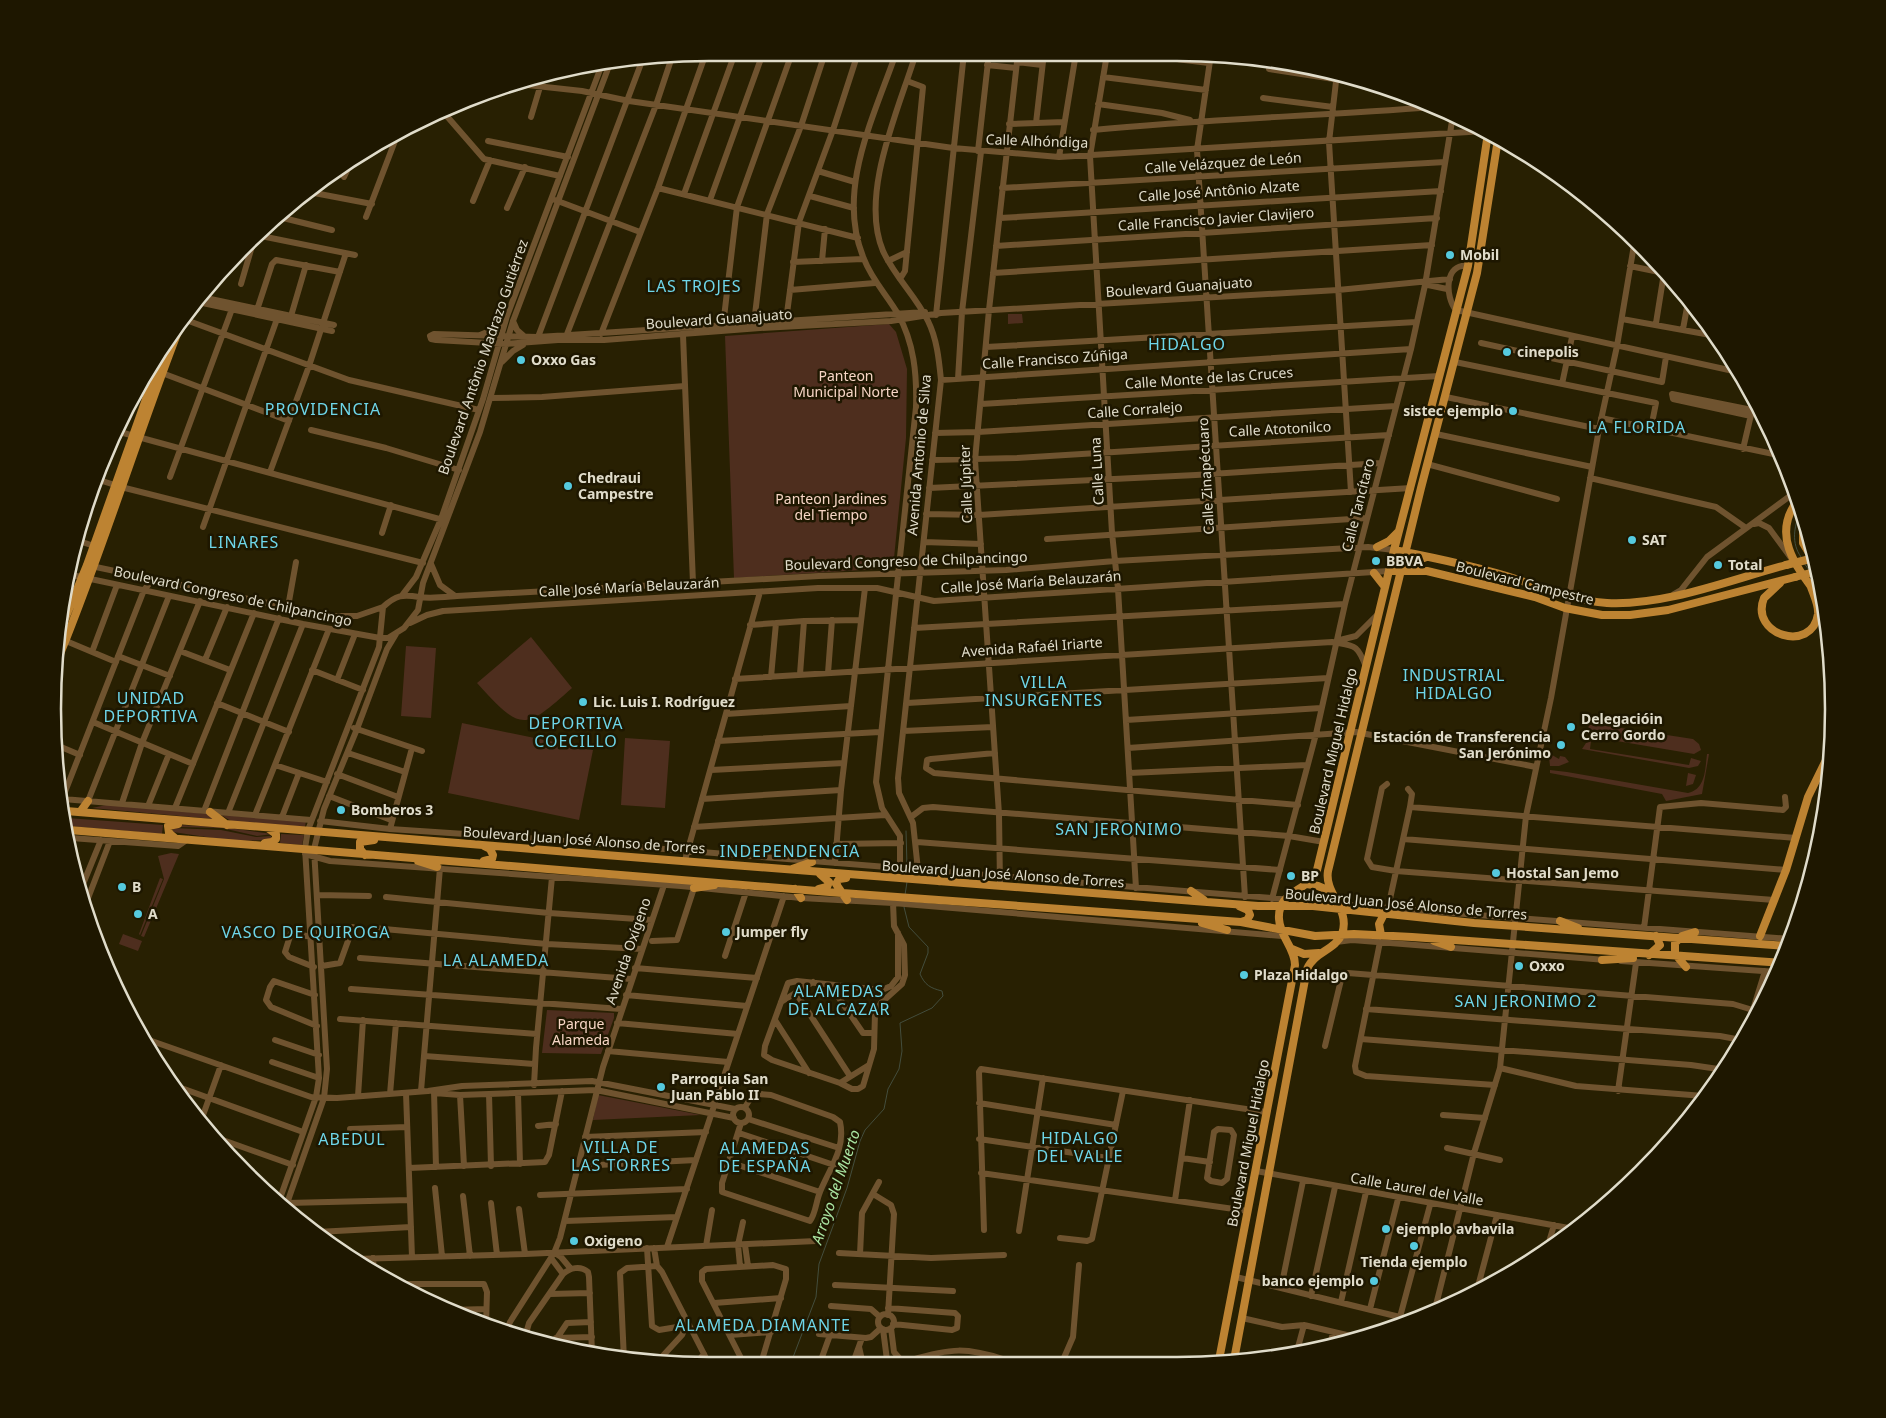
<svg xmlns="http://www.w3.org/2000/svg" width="1886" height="1418" font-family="'Noto Sans',sans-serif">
	<rect width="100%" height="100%" fill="#282002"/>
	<path fill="#4e2e1e" d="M1008,314H1022L1023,323L1008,324Z
		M889,324L896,332L907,369L906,438L893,568L734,578L725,336Z
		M531,637L572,688C523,732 521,731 477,683Z
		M406,646L436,648L431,718L401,716Z
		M462,723L593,750L579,820L448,793Z
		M1595,724L1693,739L1699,744L1701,750L1694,754L1593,737L1587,734L1589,725Z
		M625,738L670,741L665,808L621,805Z
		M1591,741L1590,749L1689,765L1691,758L1701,761L1698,766L1689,768L1582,749L1586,743Z
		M1707,754H1709L1702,794L1666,801L1662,794L1550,773V770L1567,772L1688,793C1706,789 1705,769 1707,754Z
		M1552,755L1559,759L1560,756L1565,757L1569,762L1559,766H1550L1549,757Z
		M1688,773L1696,775L1693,784L1686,786Z
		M111,804L207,814L213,819L92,808Z
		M221,815L306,821L305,827L231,821Z
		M67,818L163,825L162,834L69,826Z
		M179,825L222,827L273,834L257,836L222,828L177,827Z
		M173,828L221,830L256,837L271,836V840L233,841L173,832Z
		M281,834L304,835L302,845L280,843Z
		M171,853L179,854L144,937L141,936L164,879L158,856Z
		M160,878L163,879L140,935L139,934Z
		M123,934L142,941L138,951L119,944Z
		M547,1010L614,1013V1018L601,1054L542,1053Z
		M598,1095L701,1115L593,1120Z"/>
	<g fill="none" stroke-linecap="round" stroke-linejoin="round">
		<path stroke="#434d3d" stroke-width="1" d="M1800,512C1794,527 1791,543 1801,557
			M1804,563L1809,570
			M1813,575L1821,586
			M906,831L907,865
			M905,895L907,882
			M792,1360L816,1297L819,1264L847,1188L860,1141L865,1130L884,1109L888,1089L899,1069L902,1051L900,1023L932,1008L943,996L942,991C930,988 925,985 920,974L928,953V947L909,927L904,907"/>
		<path stroke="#6f532f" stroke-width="6" d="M896,53C874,117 835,191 864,259C872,280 887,295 898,314C914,343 917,374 916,407L876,782L882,808L900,836V868
			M916,53C899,109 859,194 883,251C894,276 916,296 928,321C937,339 939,360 941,380L898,778L899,793L913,823L918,870
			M1107,54L1090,156L1112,533L1118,589L1136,888
			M1135,54L1209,63
			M1211,54L1197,150L1245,897
			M1017,62L1042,65
			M987,65L1016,68
			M1269,69L1373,85
			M1337,73L1329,142L1351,492
			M1103,77L1206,90
			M518,84L582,91L629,101L953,148L1059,157L1485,131
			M1263,98L1333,107
			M1098,104L1162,113L1190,120
			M445,114L484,159L560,176
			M531,117L540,87
			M1036,123L1044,53
			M1009,124L1064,122
			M1093,130C1206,119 1320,116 1433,107
			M488,141L568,157
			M978,151L989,53
			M1059,157L1076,53
			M818,171L855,182
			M344,177L351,162
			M658,188L858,238
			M1002,188L1445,162
			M309,192L372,204
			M684,194L735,53
			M810,196L854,208
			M555,200L640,232
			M710,200L763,53
			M473,201L490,160
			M507,208L525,167
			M275,216L332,230
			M366,217L398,133
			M1000,218L1441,191
			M256,235L355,255
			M996,246L1437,218
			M822,261L825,229
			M888,261L907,252
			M793,262L863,259
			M1468,266C1444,263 1445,297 1456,310L1738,372
			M1630,266L1664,273
			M993,273L1432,245
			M900,279L905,271L923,87L907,81
			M241,284L255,236
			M1428,285L1447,289
			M790,290L875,283
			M201,297L334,325
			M198,302L332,331
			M257,310L272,264L276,260L340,272
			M936,315L964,53
			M291,316L306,265
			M1622,319L1716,336
			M186,320L349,380L479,410
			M513,321L517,330L525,337
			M786,321L799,222L833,130L858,53
			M754,323L767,214L801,126L825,53
			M1656,323L1664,273
			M723,326L737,207L792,53
			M1683,329L1688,302
			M567,334L656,105L672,57
			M601,334L658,188L706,53
			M480,335L492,330L506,317
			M683,335L693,583
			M430,336L431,339L436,340L506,344L558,340H604L760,328L891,321L941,313L1338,290L1450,279
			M430,336L434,334L538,337L925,312
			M538,337L642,61
			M1481,343L1662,382L1666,357
			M986,347L1416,322
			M502,362L513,351L523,345
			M1455,362L1656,403L1651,428
			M162,373L289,421
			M958,379L962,312L981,152
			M941,380L1411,349
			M1562,384L1572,337
			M140,390L149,392
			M1446,397L1599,429
			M491,398L542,397L685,386
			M981,404L1439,376
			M1751,416L1673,399L1672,394L1752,410
			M1601,418L1783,456
			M311,430L386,448L459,470
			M116,431L443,520
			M935,433L978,432L1396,406
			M1436,434L1592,467
			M1743,449L1754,402
			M932,460L1017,458L1389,435
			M1427,464L1557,499
			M270,472L309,366L346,253
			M170,477L232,309
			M1590,478L1716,507L1746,528
			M99,480L115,485
			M121,487L423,563
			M929,488L1196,475L1381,463
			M926,514L979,515L1411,488
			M1754,524L1759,523L1769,528L1791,558
			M203,527L277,319
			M382,533L391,505
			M1047,539L1367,518
			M79,541L94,546
			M924,542L981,544
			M431,564L440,585L455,596
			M91,566L330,616H357L383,607
			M67,574L303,624L380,638H388L404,628L418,610L423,583L480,432L513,321L609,66
			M403,594L416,577L441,519L483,399L507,316L601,67
			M1674,594L1681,590L1707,557L1794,493
			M288,607L296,562
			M410,623L427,615L443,611L818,588H877L934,601L1389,571
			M750,625L804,621L860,620
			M914,628L1345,604
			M1340,640L1356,636L1378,614
			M66,641L116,662
			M180,651L230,670
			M92,652L117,585
			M118,656L170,676
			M205,660L227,607
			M312,670L363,690
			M828,673L832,620
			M800,674L804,621
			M771,677L776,623
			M735,679L1332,642C1354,646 1357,643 1366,667
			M337,680L355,634
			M217,703L289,732
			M907,703L1328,678
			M726,714L851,706
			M1126,720L1321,708
			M93,722L193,764
			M354,728L422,751
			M903,731L993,727
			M718,741L880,732
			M54,744L80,755
			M1128,748L1356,732L1536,767
			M348,753L405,772
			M995,753L931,759L927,760L926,768L934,773L1298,805
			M275,765L327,782
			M711,770L844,763
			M1129,773L1307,765
			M337,774L398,797
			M1387,784L1382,788L1367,859L1372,867L1396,871L1774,900
			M329,796L391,820
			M63,797L144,590L153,579
			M63,799L311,820
			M702,799L841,790
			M88,801L169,596
			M122,803L142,743L200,601
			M148,806L169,754
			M1410,807L1796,838
			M175,808L254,613
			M204,811L279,618
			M228,813L303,624
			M255,815L329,629
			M282,817L299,773
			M911,817L923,808L933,807L1289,836L1324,842
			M320,821L390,829L527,838L1284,899
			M694,827L885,815
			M390,829L412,748
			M71,838L178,846L188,839
			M1403,839L1786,870
			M917,842L1280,870
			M836,844L901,843
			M305,854L330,861L681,886L801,898L893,903L1282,936
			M685,860L760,592
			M835,863L841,790L865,588
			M1000,885L999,814L975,460L989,310L1018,53
			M81,889L101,840
			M318,895L369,896
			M386,897L549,913L652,920
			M1272,899L1316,734L1345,604L1411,349L1425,285L1453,115
			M1338,900L1350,905L1388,908L1790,939
			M893,903L894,926L904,945L905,975L902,984L881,1003L875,1013L874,1049L863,1086L858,1089H852L840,1083L772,1060L764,1055L765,1046L788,983L797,981L882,990L891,986L898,977V933
			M85,906L110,841
			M1388,908L1410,807L1412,794L1408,789
			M373,928L547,944L642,949
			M1644,928L1660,807L1701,803L1783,810L1786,807L1785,797
			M312,937L291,933L285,952L289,957L314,967
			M652,941L677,940L694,888
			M1336,942L1352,940L1606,960
			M1380,942L1355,1066L1356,1072L1366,1076L1495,1085
			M725,956L746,892
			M360,958L631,979
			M1621,961L1777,972
			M322,966L340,963L353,927
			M635,968L757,978
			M837,985L839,998L863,1033H874
			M1770,985L1774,972
			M351,989L621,1009
			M796,993L850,1076
			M315,995L274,981L270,987L266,1000L271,1007L317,1026
			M626,995L747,1006
			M781,1002L813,982
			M1366,1009L1720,1036L1741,1040
			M340,1019L537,1034
			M775,1020L809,1073
			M617,1023L738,1034
			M1748,1026L1765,971
			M146,1039L311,1097L337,1098L428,1091L462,1086L592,1081L735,1109
			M1361,1039L1691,1065L1725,1070
			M275,1040L319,1055
			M1325,1046L1341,980L1344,975L1348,973L1733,1004L1756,1011
			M608,1051L728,1062
			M424,1056L534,1064
			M272,1062L319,1078
			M1500,1068L1576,1086L1704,1096
			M840,1083L869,1065
			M173,1085L303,1132
			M534,1085L536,1048L552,877
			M421,1091L440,868
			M434,1091L436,1167
			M1618,1091L1636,963
			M406,1093L412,1257
			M434,1093L460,1095L596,1090L734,1118
			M518,1093L520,1164
			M390,1094L396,1023
			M489,1094L491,1166
			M460,1095L464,1166
			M358,1096L363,1020
			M979,1103L1116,1125
			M733 1115a8 8 0 1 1 16 0a8 8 0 1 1-16 0Z
			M1443,1115L1485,1118
			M202,1118L221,1065
			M748,1119L839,1148
			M741,1123L722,1183V1192L810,1221C816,1213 816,1201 820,1192C829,1169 846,1149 840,1122L833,1117L771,1095L760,1094L752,1096L745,1107
			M538,1126L556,1124
			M350,1129L407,1127
			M1218,1129L1231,1130L1234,1135L1227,1179L1222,1183L1211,1181L1207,1178L1214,1132Z
			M739,1133L834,1165
			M585,1137L706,1132
			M220,1139L293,1165
			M979,1139L1108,1158
			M1447,1148L1500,1160
			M1182,1158L1210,1162
			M729,1162L820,1192
			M578,1166L696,1160
			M409,1168L545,1162L549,1155L562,1091
			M1256,1171L1574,1229
			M981,1173L1248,1211
			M435,1188L442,1256
			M269,1194L280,1198
			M873,1194L891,1205L894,1214L888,1315
			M540,1195L687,1189
			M463,1196L470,1256
			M1175,1200L1190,1100
			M287,1203L410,1200
			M491,1203L497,1255
			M278,1204L316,1097L319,1078L305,848L308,830L379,647L383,607C396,595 403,594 419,597C431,599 445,597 457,596L819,576L1006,570L1115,561L1368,547L1394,550
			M285,1209L324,1098L327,1069L314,849L324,809L357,729L387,649L396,634
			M519,1209L525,1254
			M565,1221L677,1217
			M984,1230L979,1072L981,1069L1266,1112
			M1019,1231L1043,1078
			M317,1232L411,1227
			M1060,1238L1087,1241L1092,1239L1123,1091
			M745,1245L748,1266
			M706,1246L712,1210
			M667,1247L784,896
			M647,1248L652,1326L659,1330L689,1325
			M654,1248L657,1266L662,1272L707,1360
			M1546,1252L1554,1225
			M555,1253L561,1257L571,1269
			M839,1253L931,1258L1004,1255
			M860,1254L862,1213L879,1182
			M373,1258L374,1272
			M551,1258L563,1274
			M355,1259L525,1254L816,1241
			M740,1266L738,1245L743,1222
			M1236,1277L1412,1320
			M395,1284H484L487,1292L486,1325
			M835,1285L953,1291
			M1281,1288L1303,1181
			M1477,1290L1497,1215
			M550,1294L590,1293
			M1311,1296L1335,1187
			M1341,1302L1366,1192
			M714,1303L781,1298
			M831,1306L871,1309L880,1317
			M888,1308L955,1313L958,1316L957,1328L952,1330L893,1324
			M1370,1309L1398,1199
			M451,1310L486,1309
			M1434,1313L1474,1153L1500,1068L1526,816L1551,698L1599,429L1617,346L1635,239
			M878 1322a8 8 0 1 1 16 0a8 8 0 1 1-16 0Z
			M1400,1317L1430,1205
			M1242,1318L1282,1327L1304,1325L1351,1336
			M891,1328L894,1352L901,1360
			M883,1329L887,1360
			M506,1333L510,1322L554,1253L560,1238L603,1067L664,885
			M819,1334L866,1338L871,1337L881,1328
			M730,1335L771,1332
			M525,1337L529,1323L563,1274C570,1268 580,1265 588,1272L589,1277L592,1353
			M556,1338L592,1337
			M1331,1342L1333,1332
			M553,1344L567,1323L591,1322
			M859,1347L862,1360
			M1297,1351L1304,1325
			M624,1360L620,1273L627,1268L657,1266
			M624,1360L661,1358
			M659,1360L682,1335L686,1326
			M699,1360L704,1354
			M742,1360L702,1281V1272L706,1269L773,1265L786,1269V1279L762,1360
			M821,1360L830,1335
			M854,1360L862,1338
			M911,1360C951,1348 966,1347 1006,1360
			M1063,1360L1073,1337L1079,1265"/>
		<path stroke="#bd8332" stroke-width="8" d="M1797,501C1769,539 1801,572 1823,603
			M1803,523V543L1816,565
			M1377,547L1389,541L1398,532
			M1394,550C1436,558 1479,567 1519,580C1549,590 1576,601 1607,603C1665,606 1730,580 1786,565
			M1400,566L1424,558
			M1389,571H1427L1535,597L1565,608L1602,615H1630L1668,610L1795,577
			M1374,573L1385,587
			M1780,583L1764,598C1749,635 1812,654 1818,614C1819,604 1813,594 1810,584
			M62,626L87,565L161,357
			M60,654C103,549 136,440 177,334
			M66,811C463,843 861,877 1258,906H1313L1474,923L1788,946
			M80,812L88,801
			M210,812L227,825
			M69,830L842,893L1241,922L1315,936L1354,934L1412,937L1782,963
			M175,838L169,833L168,826L178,824
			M265,843L272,842L276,839V834L269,829
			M484,846L490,849L493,855L492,859L484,861
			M365,855L360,849V842L374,840
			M418,861L437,867
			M792,869L812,862
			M928,871L939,881
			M846,878L839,879L836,884L847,900
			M1307,884L1318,886L1330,891
			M694,888L714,885
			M795,889L801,898
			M819,889L827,887L829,882L820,874
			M1191,891L1204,900
			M1239,906L1248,910L1250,915L1247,920L1241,922
			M1560,921L1578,928
			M1202,923L1227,930
			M1381,935L1379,924L1384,914
			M1760,936L1786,870L1808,797L1829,754
			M1434,941L1451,947
			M1292,949L1304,954L1319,953
			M1649,955L1660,945L1656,936
			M1602,960L1633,958
			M1686,967L1675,954V943L1682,936L1695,932
			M1219,1360L1295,965C1295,948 1280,937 1279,919C1277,890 1309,892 1317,870L1394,550L1468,266L1488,133
			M1234,1360L1307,969C1314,952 1335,950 1342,934C1351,909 1324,894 1328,871L1421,488L1477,273L1498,139"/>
		<path stroke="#bd8332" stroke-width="8" d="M1786,565L1814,558
			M1795,577L1818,571"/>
	</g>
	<g fill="#55cade" stroke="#1e1700" stroke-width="2">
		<circle cx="1450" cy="255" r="5"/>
		<circle cx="1507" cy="352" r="5"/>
		<circle cx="521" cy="360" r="5"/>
		<circle cx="1513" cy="411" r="5"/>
		<circle cx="568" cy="486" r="5"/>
		<circle cx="1632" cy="540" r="5"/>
		<circle cx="1376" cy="561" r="5"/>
		<circle cx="1718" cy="565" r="5"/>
		<circle cx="583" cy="702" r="5"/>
		<circle cx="1571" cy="727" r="5"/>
		<circle cx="1561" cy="745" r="5"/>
		<circle cx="341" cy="810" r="5"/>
		<circle cx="1496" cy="873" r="5"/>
		<circle cx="1291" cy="876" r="5"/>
		<circle cx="122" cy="887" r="5"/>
		<circle cx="138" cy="914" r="5"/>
		<circle cx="726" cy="932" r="5"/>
		<circle cx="1519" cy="966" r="5"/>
		<circle cx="1244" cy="975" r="5"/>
		<circle cx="661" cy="1087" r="5"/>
		<circle cx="1386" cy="1229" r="5"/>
		<circle cx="574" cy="1241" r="5"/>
		<circle cx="1414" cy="1246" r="5"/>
		<circle cx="1374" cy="1281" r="5"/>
	</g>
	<g text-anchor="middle" stroke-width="5" stroke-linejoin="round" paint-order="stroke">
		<g font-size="14" fill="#e0dcca" stroke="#1e1700">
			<text transform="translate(1037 141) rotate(2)" y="5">Calle Alhóndiga</text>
			<text transform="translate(1223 163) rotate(-4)" y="5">Calle Velázquez de León</text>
			<text transform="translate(1219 191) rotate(-4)" y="5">Calle José Antônio Alzate</text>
			<text transform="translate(1216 219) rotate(-4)" y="5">Calle Francisco Javier Clavijero</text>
			<text transform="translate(1179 287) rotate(-4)" y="5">Boulevard Guanajuato</text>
			<text transform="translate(719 319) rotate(-4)" y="5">Boulevard Guanajuato</text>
			<text transform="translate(483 357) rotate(-71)" y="5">Boulevard Antônio Madrazo Gutiérrez</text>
			<text transform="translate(1055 359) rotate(-4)" y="5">Calle Francisco Zúñiga</text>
			<text transform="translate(1209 378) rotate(-4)" y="5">Calle Monte de las Cruces</text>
			<text transform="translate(1135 410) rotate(-4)" y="5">Calle Corralejo</text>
			<text transform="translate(1280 429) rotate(-3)" y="5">Calle Atotonilco</text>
			<text transform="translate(919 455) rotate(-85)" y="5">Avenida Antonio de Silva</text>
			<text transform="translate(1097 471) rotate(-93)" y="5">Calle Luna</text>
			<text transform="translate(1206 476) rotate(-93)" y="5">Calle Zinapécuaro</text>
			<text transform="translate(966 484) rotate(-92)" y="5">Calle Júpiter</text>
			<text transform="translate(1358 505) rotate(-76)" y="5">Calle Tancítaro</text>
			<text transform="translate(906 561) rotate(-2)" y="5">Boulevard Congreso de Chilpancingo</text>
			<text transform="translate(1031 582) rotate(-4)" y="5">Calle José María Belauzarán</text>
			<text transform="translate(1525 583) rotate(14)" y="5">Boulevard Campestre</text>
			<text transform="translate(629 587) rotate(-3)" y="5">Calle José María Belauzarán</text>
			<text transform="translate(233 596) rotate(12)" y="5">Boulevard Congreso de Chilpancingo</text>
			<text transform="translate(1032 647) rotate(-4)" y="5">Avenida Rafaél Iriarte</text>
			<text transform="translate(1333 751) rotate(-77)" y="5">Boulevard Miguel Hidalgo</text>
			<text transform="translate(584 840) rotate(4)" y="5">Boulevard Juan José Alonso de Torres</text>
			<text transform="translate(1003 874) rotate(4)" y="5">Boulevard Juan José Alonso de Torres</text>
			<text transform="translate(1406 904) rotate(5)" y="5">Boulevard Juan José Alonso de Torres</text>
			<text transform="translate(628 951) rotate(-71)" y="5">Avenida Oxígeno</text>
			<text transform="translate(1248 1143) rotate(-79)" y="5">Boulevard Miguel Hidalgo</text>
			<text transform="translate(1417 1189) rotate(10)" y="5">Calle Laurel del Valle</text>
		</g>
		<g font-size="14" font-weight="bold" fill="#e0dcca" stroke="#1e1700" text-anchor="start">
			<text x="1460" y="260">Mobil</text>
			<text x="1517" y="357">cinepolis</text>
			<text x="531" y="365">Oxxo Gas</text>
			<text x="1503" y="416" text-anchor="end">sistec ejemplo</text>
			<text x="578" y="483">Chedraui<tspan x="578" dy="16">Campestre</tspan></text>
			<text x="1642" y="545">SAT</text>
			<text x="1386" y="566">BBVA</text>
			<text x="1728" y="570">Total</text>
			<text x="593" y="707">Lic. Luis I. Rodríguez</text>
			<text x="1581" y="724">Delegacióin<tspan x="1581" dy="16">Cerro Gordo</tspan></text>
			<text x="1551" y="742" text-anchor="end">Estación de Transferencia<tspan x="1551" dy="16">San Jerónimo</tspan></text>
			<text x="351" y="815">Bomberos 3</text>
			<text x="1506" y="878">Hostal San Jemo</text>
			<text x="1301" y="881">BP</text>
			<text x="132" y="892">B</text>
			<text x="148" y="919">A</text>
			<text x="736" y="937">Jumper fly</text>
			<text x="1529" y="971">Oxxo</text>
			<text x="1254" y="980">Plaza Hidalgo</text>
			<text x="671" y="1084">Parroquia San<tspan x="671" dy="16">Juan Pablo II</tspan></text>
			<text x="1396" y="1234">ejemplo avbavila</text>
			<text x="584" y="1246">Oxigeno</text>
			<text x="1414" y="1267" text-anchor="middle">Tienda ejemplo</text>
			<text x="1364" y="1286" text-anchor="end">banco ejemplo</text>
		</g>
		<g font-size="14" fill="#f7d6c5" stroke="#1e1700">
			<text x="846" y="381">Panteon<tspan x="846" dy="16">Municipal Norte</tspan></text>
			<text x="831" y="504">Panteon Jardines<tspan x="831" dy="16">del Tiempo</tspan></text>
			<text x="581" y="1029">Parque<tspan x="581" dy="16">Alameda</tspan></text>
		</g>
		<g font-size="15" font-style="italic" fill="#abe6a2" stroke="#1e1700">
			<text transform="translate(836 1187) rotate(-71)" y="5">Arroyo del Muerto</text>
		</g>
		<g font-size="16" letter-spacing="1" fill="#6ed6e9" stroke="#1e1700">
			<text x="694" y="292">LAS TROJES</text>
			<text x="1187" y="350">HIDALGO</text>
			<text x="323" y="415">PROVIDENCIA</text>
			<text x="1637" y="433">LA FLORIDA</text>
			<text x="244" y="548">LINARES</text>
			<text x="1454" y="681">INDUSTRIAL<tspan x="1454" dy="18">HIDALGO</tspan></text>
			<text x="1044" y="688">VILLA<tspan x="1044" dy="18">INSURGENTES</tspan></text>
			<text x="151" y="704">UNIDAD<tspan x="151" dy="18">DEPORTIVA</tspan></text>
			<text x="576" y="729">DEPORTIVA<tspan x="576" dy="18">COECILLO</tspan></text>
			<text x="1119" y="835">SAN JERONIMO</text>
			<text x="790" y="857">INDEPENDENCIA</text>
			<text x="306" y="938">VASCO DE QUIROGA</text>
			<text x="496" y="966">LA ALAMEDA</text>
			<text x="839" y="997">ALAMEDAS<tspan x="839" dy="18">DE ALCAZAR</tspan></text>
			<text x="1526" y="1007">SAN JERONIMO 2</text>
			<text x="1080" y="1144">HIDALGO<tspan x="1080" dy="18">DEL VALLE</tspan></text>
			<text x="352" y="1145">ABEDUL</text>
			<text x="621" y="1153">VILLA DE<tspan x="621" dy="18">LAS TORRES</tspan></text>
			<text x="765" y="1154">ALAMEDAS<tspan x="765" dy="18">DE ESPAÑA</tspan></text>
			<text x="763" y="1331">ALAMEDA DIAMANTE</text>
		</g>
	</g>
	<path d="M0 0H1886V1418H0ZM709 61H1177A648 648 0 0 1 1825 709V709A648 648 0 0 1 1177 1357H709A648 648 0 0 1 61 709V709A648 648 0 0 1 709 61Z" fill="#1e1700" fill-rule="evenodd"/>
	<path fill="none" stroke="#e0dcca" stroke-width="2.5" d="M709 61H1177A648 648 0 0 1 1825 709V709A648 648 0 0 1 1177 1357H709A648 648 0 0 1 61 709V709A648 648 0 0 1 709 61Z"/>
</svg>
